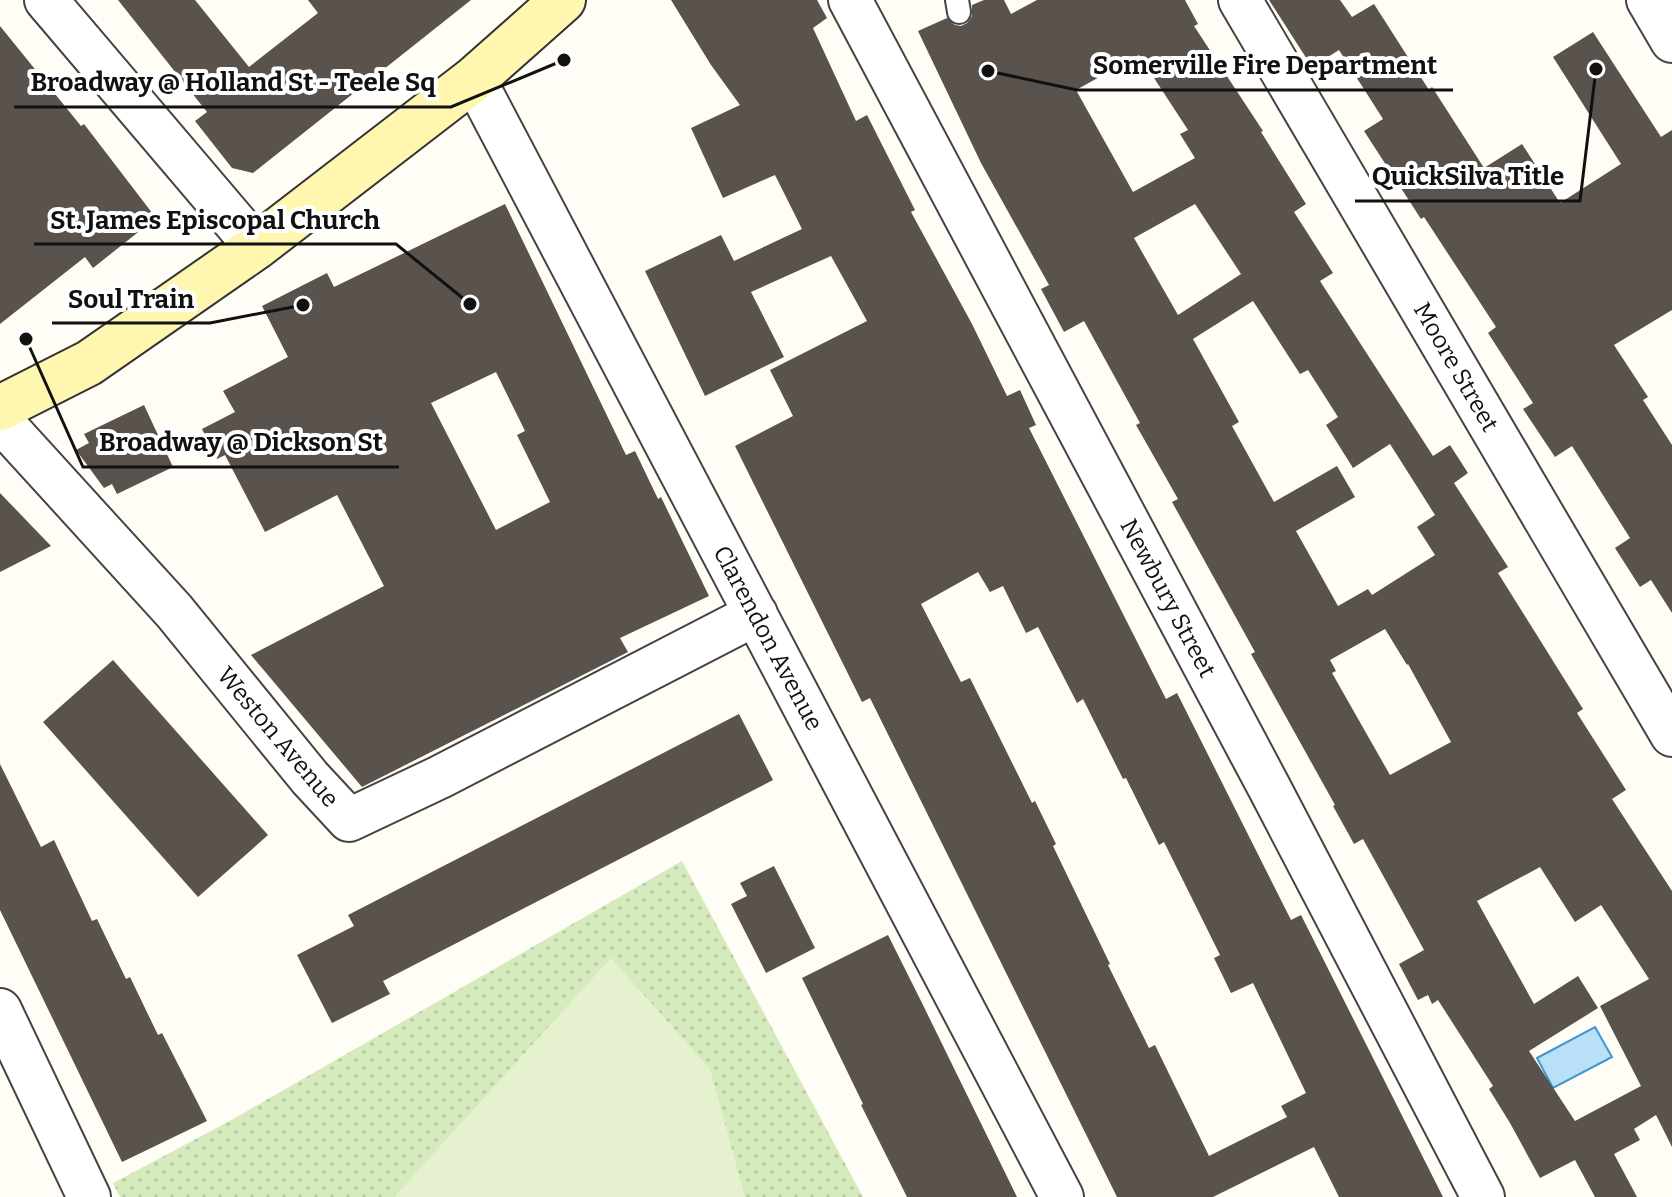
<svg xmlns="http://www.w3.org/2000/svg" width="1672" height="1197" font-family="Bitter,serif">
	<defs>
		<pattern id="park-dots" width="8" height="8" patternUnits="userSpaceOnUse" patternTransform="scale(2)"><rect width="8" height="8" fill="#d5ebbd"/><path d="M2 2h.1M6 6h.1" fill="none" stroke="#b6c8a1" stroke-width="1.8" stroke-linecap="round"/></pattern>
	</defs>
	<rect width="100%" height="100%" fill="#fffdf5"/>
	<path fill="url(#park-dots)" d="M682,861L863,1197H120L113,1183L228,1122Z"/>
	<path fill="#e6f2cf" d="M611,958L710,1069L745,1197H394Z"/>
	<path fill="#b9e0f7" stroke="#3f96cf" stroke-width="2" d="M1595,1027L1612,1057L1553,1088L1537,1058Z"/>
	<path fill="#5a524d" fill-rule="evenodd" d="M118,0H195L249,67L318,13L308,0H471L253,173L232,168L195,121L207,112Z
		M671,0H817L827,18L813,28L856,121L867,115L915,210L911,212L972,324L1007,396L1020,390L1036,425L1029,428L1166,699L1177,693L1291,920L1301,915L1443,1197H1339L1314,1147L1213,1197H1117L870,698L862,702L735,446L793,416L770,370L867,321L831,256L751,292L784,357L705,396L645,271L721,235L734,261L802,229L775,175L723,198L691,128L740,105L711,65ZM978,572L990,592L1003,586L1026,633L1038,627L1077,703L1083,699L1123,779L1126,778L1159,845L1164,842L1220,955L1214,958L1231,993L1253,983L1306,1093L1281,1106L1287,1117L1209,1156L1155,1045L1149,1048L1108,965L1110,964L1053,846L1056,844L1035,801L1032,803L970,678L961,682L921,604Z
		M984,0H1004L1011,14L1037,0H1185L1198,24L1194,26L1263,131L1261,132L1306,204L1294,212L1333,273L1320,281L1433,456L1450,445L1468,473L1454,483L1508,567L1498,573L1583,709L1577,713L1626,790L1612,799L1672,891V1147L1656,1115L1634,1129L1640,1140L1614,1154L1637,1197H1595L1575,1160L1540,1178L1510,1123L1489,1089L1493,1086L1438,1000L1432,1004L1428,995L1418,1000L1399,964L1424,950L1363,839L1354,844L1333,806L1335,805L1251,654L1255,652L1172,502L1178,499L1136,425L1140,423L1084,321L1064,332L1041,289L1049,285L981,163L918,31L947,18L955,25L961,26L967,23L972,16V5ZM1139,55L1188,130L1180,134L1195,158L1133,192L1076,90ZM1195,204L1241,274L1178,315L1134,238ZM1253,301L1300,374L1308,370L1338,417L1326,425L1353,468L1390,444L1435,515L1417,527L1435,555L1372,595L1368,589L1338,606L1296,531L1355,497L1337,466L1274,502L1232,426L1239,422L1193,339ZM1385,629L1407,665L1408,664L1451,742L1390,775L1332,673L1336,671L1330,660ZM1540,867L1575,922L1601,905L1649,979L1600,1006L1641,1086L1575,1121L1529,1051L1598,1008L1578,976L1534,1004L1477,901Z
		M1269,0H1340L1352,17L1374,4L1429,90L1432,87L1484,168L1522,144L1560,203L1621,164L1553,57L1593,32L1661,137L1672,130V310L1614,345L1648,397L1643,400L1672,445V613L1651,580L1640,587L1615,548L1630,538L1572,446L1555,457L1523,409L1533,403L1488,333L1496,327L1424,217L1421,219L1364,131L1383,119L1339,50L1312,67Z
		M0,26L81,126L84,124L156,218L93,268L85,257L0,324Z
		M505,204L626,455L635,451L658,499L661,497L709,596L620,638L628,652L362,787L251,655L384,586L337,495L265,532L225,455L217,459L202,429L235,412L223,391L288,357L262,306L327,273L334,287ZM496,372L525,431L517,435L550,502L496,530L431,403Z
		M144,405L173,467L117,494L112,484L104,488L76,450L89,443L84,434Z
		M0,493L51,546L0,572Z
		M113,660L268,835L198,897L43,722Z
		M739,714L773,780L383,981L390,994L332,1023L297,955L354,926L348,915Z
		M0,764L41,847L54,840L92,921L97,919L126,979L130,977L158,1035L162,1033L207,1121L122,1162L0,910Z
		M774,866L815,948L766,973L731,904L747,896L740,883Z
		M888,935L922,1003L1017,1197H907L861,1105L863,1104L802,978Z"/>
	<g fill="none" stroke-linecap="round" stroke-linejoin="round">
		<g stroke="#444" stroke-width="26">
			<path id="lane" d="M957,0L959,12"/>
		</g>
		<g stroke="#444" stroke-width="46">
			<path id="street" d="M46,0L256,247
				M850,0L1270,789L1483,1197
				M1240,0L1672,735
				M1648,0L1672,41
				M474,79L1062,1197
				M0,420L174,611L310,778L349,820L440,777L756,614
				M0,1010L89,1197"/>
		</g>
		<g stroke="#333" stroke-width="48">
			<path id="secondary" d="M0,408L89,363L256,247L474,79L563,0"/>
		</g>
		<use href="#lane" stroke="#fff" stroke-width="22"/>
		<use href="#street" stroke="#fff" stroke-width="42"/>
		<use href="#secondary" stroke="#fff6b0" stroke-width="44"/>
	</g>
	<g text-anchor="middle" stroke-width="8" stroke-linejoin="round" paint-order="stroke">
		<g font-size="24" fill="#111" stroke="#fff">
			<text transform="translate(1456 367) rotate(60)" y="8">Moore Street</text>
			<text transform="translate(1168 598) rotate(62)" y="8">Newbury Street</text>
			<text transform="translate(768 638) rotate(62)" y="8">Clarendon Avenue</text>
			<text transform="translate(278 737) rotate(50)" y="8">Weston Avenue</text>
		</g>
	</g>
	<path fill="none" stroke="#111" stroke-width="3" d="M988 71L1077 90H1453M564 60L451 107H14M1596 69L1580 201H1355M470 304L396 244H34M303 305L210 323H52M26 339L83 467H399"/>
	<g fill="#111" stroke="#fff" stroke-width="3">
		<circle cx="988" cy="71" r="8"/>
		<circle cx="564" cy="60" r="8"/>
		<circle cx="1596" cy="69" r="8"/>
		<circle cx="470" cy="304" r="8"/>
		<circle cx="303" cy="305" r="8"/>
		<circle cx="26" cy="339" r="8"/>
	</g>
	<g font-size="26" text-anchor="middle" font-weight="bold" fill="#111" stroke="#fff" stroke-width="8" stroke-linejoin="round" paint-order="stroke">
		<text x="1265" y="74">Somerville Fire Department</text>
		<text x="233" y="91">Broadway @ Holland St - Teele Sq</text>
		<text x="1468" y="185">QuickSilva Title</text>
		<text x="215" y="229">St. James Episcopal Church</text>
		<text x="131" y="308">Soul Train</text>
		<text x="241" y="451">Broadway @ Dickson St</text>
	</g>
</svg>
